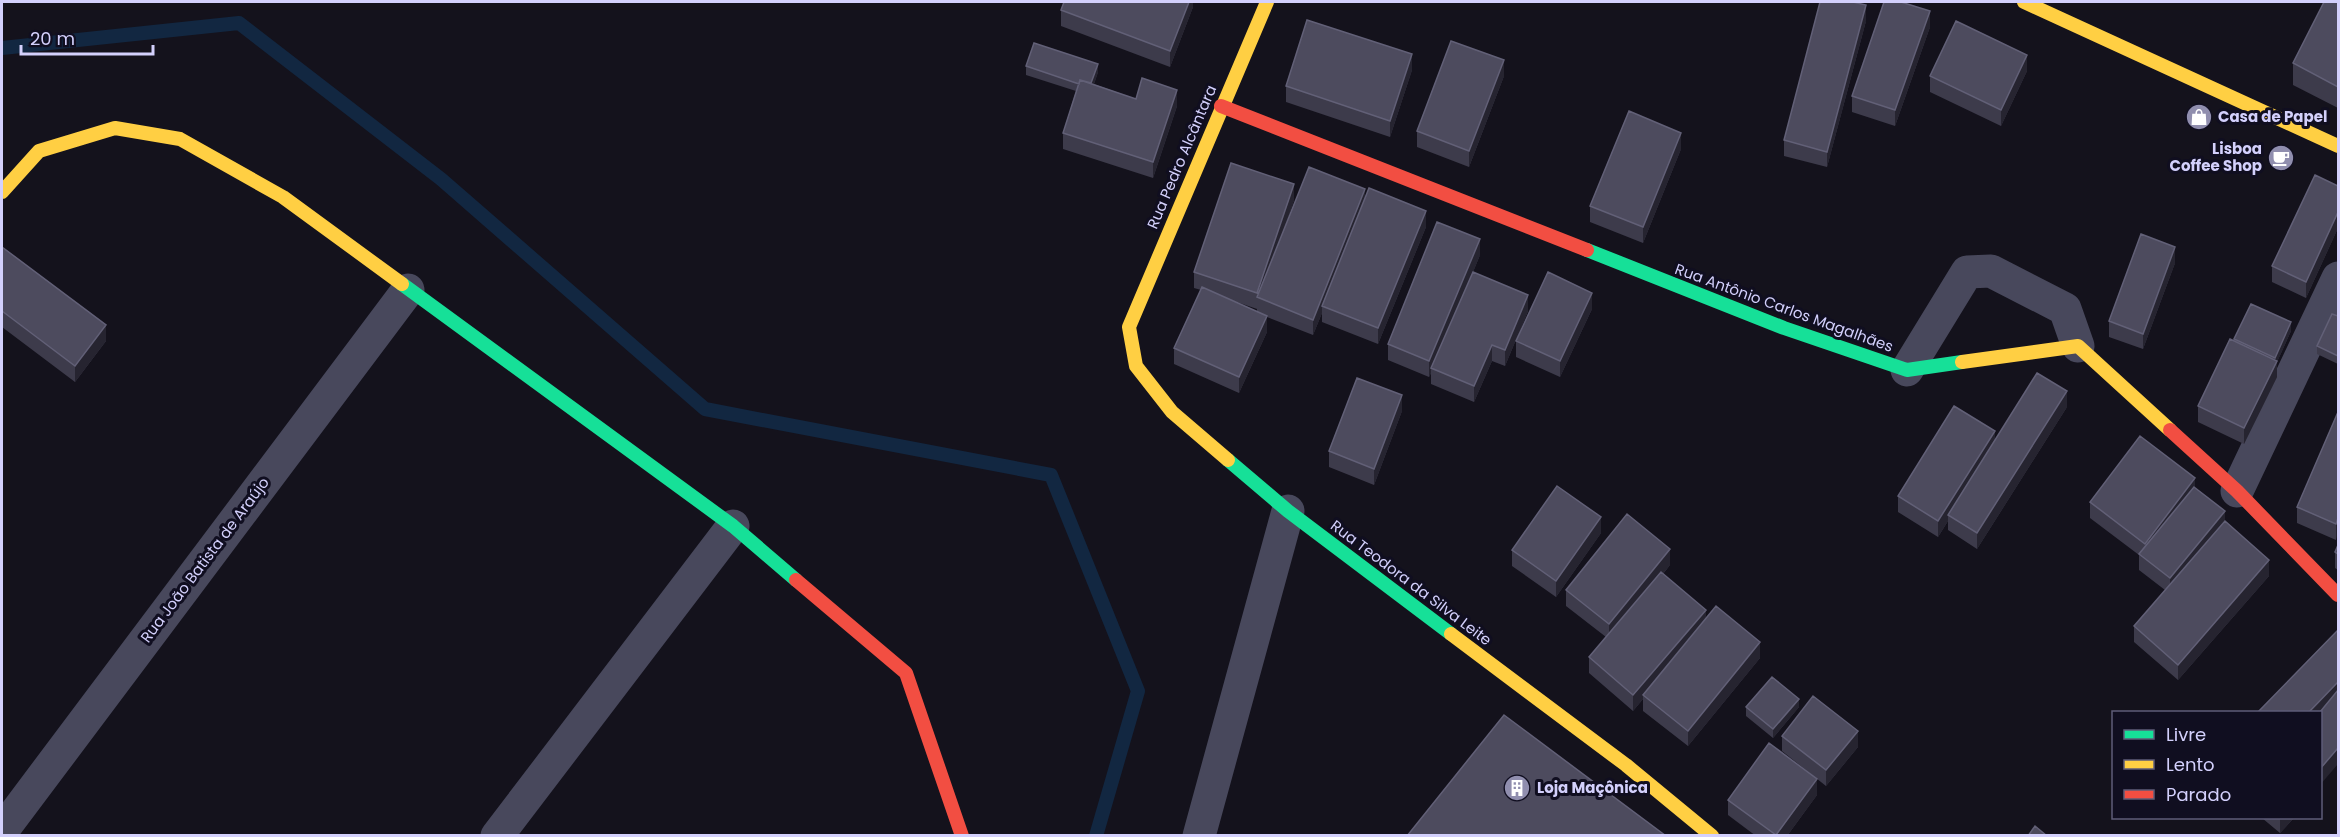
<svg xmlns="http://www.w3.org/2000/svg" width="2340" height="837" font-family="Poppins,sans-serif">
	<rect width="100%" height="100%" fill="#14121c"/>
	<g fill="none" stroke-linecap="round" stroke-linejoin="round">
		<path stroke="#122741" stroke-width="14" d="M2,48L239,23L441,179L705,409L1051,475L1138,691L1096,836"/>
		<path stroke="#48485c" stroke-width="33" d="M1907,370L1967,272L1991,271L2065,309L2078,346
			M2237,491L2338,278
			M2,831L408,290
			M497,836L733,526
			M1199,836L1288,511"/>
		<path stroke="#16e098" stroke-width="14" d="M1587,250L1784,328L1907,370L1962,362
			M402,284L733,526L796,580
			M1228,460L1288,511L1451,634"/>
		<path stroke="#ffcf43" stroke-width="14" d="M2024,2L2338,146
			M2,192L39,151L115,128L180,139L283,197L402,284
			M1962,362L2078,346L2170,430
			M1228,460L1172,412L1136,366L1129,327L1267,2
			M1451,634L1626,765L1712,836"/>
		<path stroke="#f24e42" stroke-width="14" d="M1221,106L1587,250
			M2170,430L2237,491L2338,595
			M796,580L906,673L962,836"/>
	</g>
	<path fill="#3d3b4b" fill-rule="evenodd" d="M1193,2V7L1170,67L1061,26V10Z
		M2338,2V108L2293,85V63Z
		M1866,21L1827,167L1784,156V140Z
		M1930,27L1895,126L1852,112V96Z
		M1026,66L1098,72L1094,84L1136,99L1177,106L1153,178L1063,149V133L1076,91L1026,75Z
		M1412,70L1390,137L1286,102V86Z
		M2027,71L2001,126L1930,92V76Z
		M1504,76L1469,167L1417,147V131Z
		M1681,149L1643,243L1590,222V206Z
		M2338,186V228L2306,298L2272,282V266Z
		M1365,198L1426,227L1378,344L1322,322V313L1313,335L1267,317V332L1239,393L1174,364V348L1201,290L1194,288V272L1294,200L1282,235ZM1231,300L1257,309V308V312Z
		M2,247L106,341L75,382L2,327Z
		M1480,255L1473,272L1528,311L1505,366L1492,361L1474,402L1431,384V373L1429,377L1388,360V344Z
		M2175,263L2143,349L2109,337V321Z
		M1592,309L1560,377L1516,357V341Z
		M2338,316V364L2317,354V346Z
		M2291,331L2277,362V377L2244,444L2198,422V406L2234,341V339Z
		M2067,407L1977,549L1948,530V521L1938,537L1898,512V496L1995,440Z
		M1402,411L1374,485L1329,467V451Z
		M2338,412L2336,540L2297,523V507Z
		M2195,488L2225,521L2269,576L2178,680L2134,642V626L2165,590L2139,570V555L2090,518V502Z
		M1601,533L1556,597L1512,566V550Z
		M2338,545V570L2335,568V552Z
		M1670,565L1663,574L1706,618L1760,658L1688,746L1643,711V699L1633,711L1589,673V657L1606,637L1566,606V590Z
		M1746,707H1799L1773,738L1746,716Z
		M1782,736L1858,747L1826,786L1782,751Z
		M1817,795L1787,836H1756L1728,815V800Z
		M2262,818H2294L2280,833Z"/>
	<path fill="#262430" d="M1189,2H1193V7L1170,67V51Z
		M1866,5V21L1827,167V152Z
		M1930,11V27L1895,126V110Z
		M1412,54V70L1390,137V121Z
		M2027,55V71L2001,126V110Z
		M1504,60V76L1469,167V151Z
		M1098,64V72L1090,96V87Z
		M1177,90V106L1153,178V162Z
		M1681,133V149L1643,243V227Z
		M1294,184V200L1260,298L1257,297V309V293Z
		M1365,189V205L1322,306V313L1313,335V320Z
		M1426,211V227L1378,344V328Z
		M2338,212V228L2306,298V282Z
		M1480,239V255L1433,369L1431,368V373L1429,377V361Z
		M2175,247V263L2143,349V334Z
		M1592,293V309L1560,377V361Z
		M1528,295V311L1505,366V350Z
		M1267,316V332L1239,393V377Z
		M2291,322V331L2277,362V377L2244,444V428L2275,366V358Z
		M106,325V341L75,382V366Z
		M1492,345V361L1474,402V386Z
		M2067,391V407L1977,549V533Z
		M1402,395V411L1374,485V469Z
		M1995,431V447L1948,515V521L1938,537V521Z
		M2195,478V494L2145,560V544Z
		M2225,511V527L2170,594V578Z
		M1601,517V533L1556,597V581Z
		M2338,518V533L2336,540V524Z
		M1670,549V565L1609,640V624Z
		M2269,560V576L2178,680V665Z
		M1706,610V626L1643,695V699L1633,711V695Z
		M1760,642V658L1688,746V731Z
		M2338,682V697L2320,712H2309Z
		M1799,699V707L1773,738V729Z
		M1858,731V747L1826,786V770Z
		M2338,748V764L2320,785V769Z
		M1817,779V795L1787,836H1776Z
		M2280,818H2294L2280,833Z"/>
	<path fill="#4d4b5e" stroke="#626077" stroke-width="1.5" d="M1064,2H1189L1170,51L1061,10Z
		M1820,2H1853L1866,5L1827,152L1784,140Z
		M1884,2H1901L1930,11L1895,110L1852,96Z
		M2324,2H2338V87L2293,63Z
		M1307,20L1412,54L1390,121L1286,86Z
		M1956,21L2027,55L2001,110L1930,76Z
		M1451,41L1504,60L1469,151L1417,131Z
		M1034,43L1098,64L1091,83L1080,80L1079,84L1026,66Z
		M1142,78L1177,90L1153,162L1063,133L1080,80L1136,99Z
		M1629,111L1681,133L1643,227L1590,206Z
		M1231,163L1294,184L1257,293L1194,272Z
		M1309,167L1365,189L1313,320L1257,297Z
		M2315,175L2338,186V212L2306,282L2272,266Z
		M1369,188L1426,211L1378,328L1322,306Z
		M1437,222L1480,239L1429,361L1388,344Z
		M2141,234L2175,247L2143,334L2109,321Z
		M2,247L106,325L75,366L2,311Z
		M1473,272L1528,295L1505,350L1492,345L1474,386L1431,368Z
		M1548,272L1592,293L1560,361L1516,341Z
		M1202,287L1267,316L1239,377L1174,348Z
		M2251,304L2291,322L2275,358L2234,339Z
		M2332,314L2338,316V356L2317,346Z
		M2230,339L2277,361L2244,428L2198,406Z
		M2037,373L2067,391L1977,533L1948,515Z
		M1357,378L1402,395L1374,469L1329,451Z
		M1954,406L1995,431L1938,521L1898,496Z
		M2338,412V518L2336,524L2297,507Z
		M2140,436L2195,478L2145,544L2090,502Z
		M1557,486L1601,517L1556,581L1512,550Z
		M2194,487L2225,511L2170,578L2139,554Z
		M1627,514L1670,549L1609,624L1566,590Z
		M2225,521L2269,560L2178,665L2134,626Z
		M2338,545V554L2335,552Z
		M1661,572L1706,610L1633,695L1589,657Z
		M1716,606L1760,642L1688,731L1643,695Z
		M2337,631L2338,632V682L2309,712H2258Z
		M1772,677L1799,699L1773,729L1746,707Z
		M2338,690V748L2320,769V712Z
		M1813,696L1858,731L1826,770L1782,736Z
		M1504,715L1666,836H1407Z
		M1769,743L1817,779L1776,835L1728,800Z
		M2035,826L2047,836H2028Z"/>
	<defs>
		<g id="shop-disc" transform="scale(1.35)"><circle r="9.5" fill="#908eae" stroke="#100e20"/><path d="M-5-2.5h2.3a2.7 3.5 0 0 1 5.4 0H5L5.5 6h-11ZM-1.5-2.5h3a1.5 2.3 0 0 0-3 0Z" fill="#fff"/></g>
		<g id="cafe-disc" transform="scale(1.35)"><circle r="9.5" fill="#908eae" stroke="#100e20"/><path d="M-5.5-4.5H6V0H3Q3 3.5 0 3.5H-2.5Q-5.5 3.5-5.5 0ZM3-3.2v2h1.7v-2ZM-6 4.5H4V6H-6Z" fill="#fff"/></g>
		<g id="building-disc" transform="scale(1.35)"><circle r="9.5" fill="#908eae" stroke="#100e20"/><path d="M-4-6H4V6H1V3H-1V6H-4ZM-2.5-4.3h1.7v1.8h-1.7ZM.8-4.3h1.7v1.8H.8ZM-2.5-1h1.7V.8h-1.7ZM.8-1h1.7V.8H.8Z" fill="#fff"/></g>
	</defs>
	<g fill-rule="evenodd">
		<use href="#shop-disc" x="2199" y="117"/>
		<use href="#cafe-disc" x="2281" y="158"/>
		<use href="#building-disc" x="1517" y="788"/>
	</g>
	<g text-anchor="middle" stroke-width="6" stroke-linejoin="round" paint-order="stroke">
		<g font-size="15" font-weight="bold" fill="#d3d0fc" stroke="#100e20" text-anchor="start">
			<text x="2218" y="122">Casa de Papel</text>
			<text x="2262" y="154" text-anchor="end">Lisboa<tspan x="2262" dy="17">Coffee Shop</tspan></text>
			<text x="1537" y="793">Loja Maçônica</text>
		</g>
		<g font-size="15" fill="#d3d0fc" stroke="#100e20">
			<text transform="translate(1182 157) rotate(-67)" y="5">Rua Pedro Alcântara</text>
			<text transform="translate(1784 308) rotate(20)" y="5">Rua Antônio Carlos Magalhães</text>
			<text transform="translate(205 560) rotate(-53)" y="5">Rua João Batista de Araújo</text>
			<text transform="translate(1411 583) rotate(37)" y="5">Rua Teodora da Silva Leite</text>
		</g>
	</g>
	<rect width="2340" height="837" fill="none" stroke="#d3d0fc" stroke-width="6"/>
	<rect x="2112" y="711" width="210" height="108" fill="#100e20" stroke="#5e5c78" stroke-width="1.5"/>
	<rect x="2124" y="730" width="30" height="9" fill="#16e098" stroke="#5e5c78" stroke-width="1.5"/>
	<text x="2166" y="741" font-size="18" fill="#d3d0fc">Livre</text>
	<rect x="2124" y="760" width="30" height="9" fill="#ffcf43" stroke="#5e5c78" stroke-width="1.5"/>
	<text x="2166" y="771" font-size="18" fill="#d3d0fc">Lento</text>
	<rect x="2124" y="790" width="30" height="9" fill="#f24e42" stroke="#5e5c78" stroke-width="1.5"/>
	<text x="2166" y="801" font-size="18" fill="#d3d0fc">Parado</text>
	<path d="M21 45v9h132v-9" fill="none" stroke="#d3d0fc" stroke-width="3"/>
	<text x="30" y="45" font-size="18" fill="#d3d0fc" stroke="#100e20" stroke-width="4.5" paint-order="stroke">20 m</text>
</svg>
